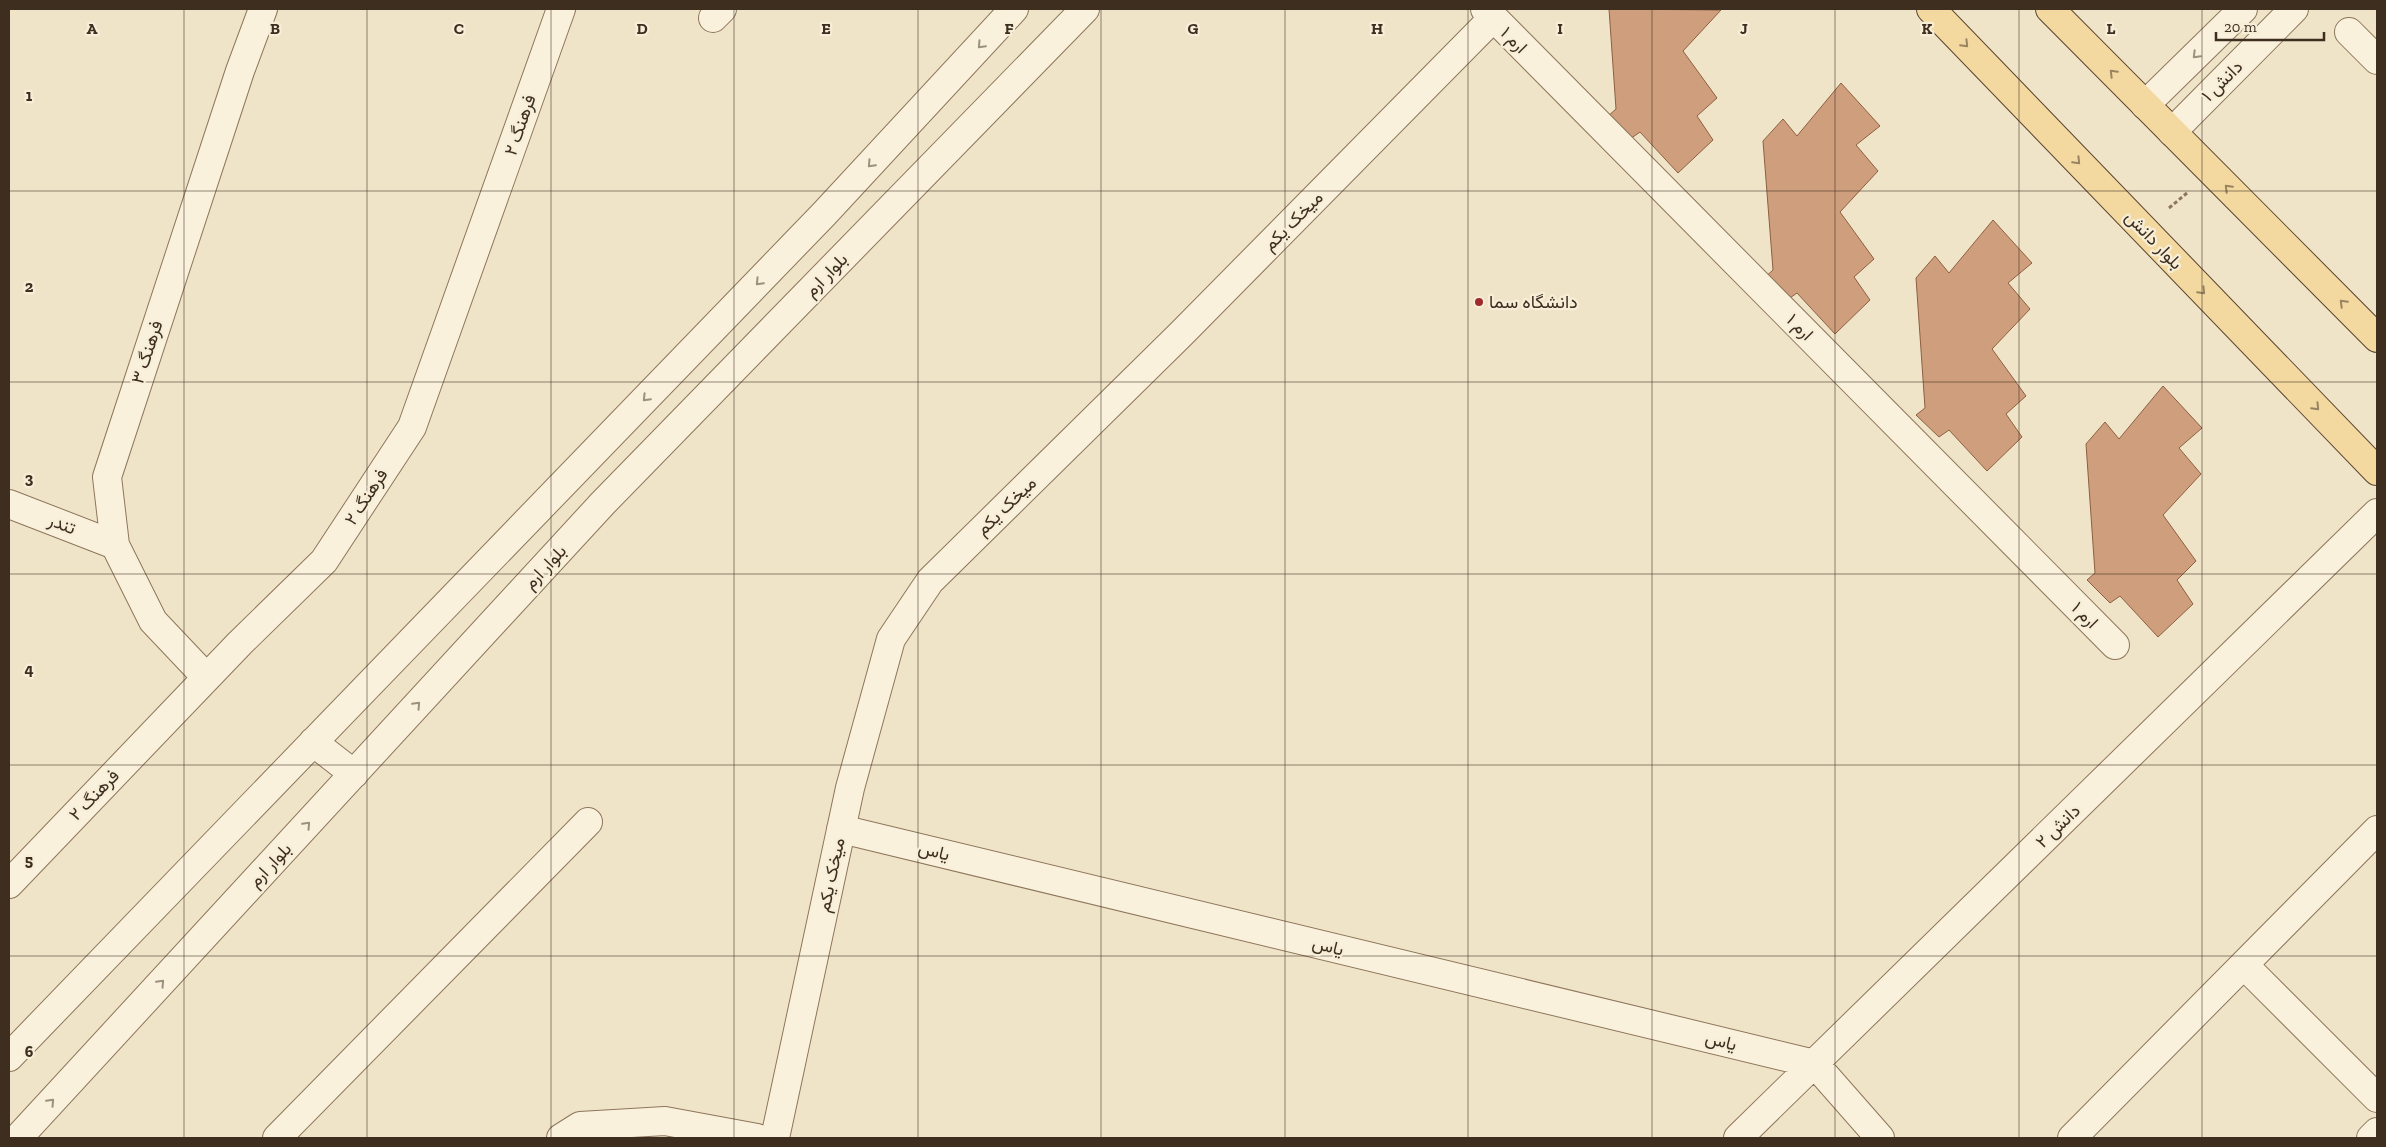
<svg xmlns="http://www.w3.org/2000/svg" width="2386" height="1147" font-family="'Zilla Slab',Vazirmatn,serif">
	<rect width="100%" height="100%" fill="#f0e4c8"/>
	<path fill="#cf9f7d" stroke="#8d5f41" d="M1609,9L1721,10L1683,51L1717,98L1697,116L1713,140L1678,173L1640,132L1630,139L1607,117L1616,109Z
		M1841,83L1880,126L1856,145L1878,171L1840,212L1874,259L1854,277L1870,300L1835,334L1797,293L1787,300L1764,278L1773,270L1763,141L1783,119L1797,136Z
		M1993,220L2032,263L2008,283L2030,309L1992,349L2026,396L2006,414L2022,437L1987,471L1949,430L1939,437L1916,415L1925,408L1916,278L1935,256L1949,273Z
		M2163,386L2202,428L2179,448L2201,474L2163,515L2196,561L2177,580L2193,604L2158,637L2120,596L2110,603L2087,580L2095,573L2086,444L2105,422L2119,439Z"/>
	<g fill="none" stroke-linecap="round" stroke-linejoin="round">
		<g stroke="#8d765c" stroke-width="30">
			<path id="minor" d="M1485,9L2115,645
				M713,18L722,9
				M2349,32L2377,60
				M2145,105L2243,9
				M2172,132L2294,9
				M9,504L115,545
				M206,677L153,621L115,545L107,477L240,71L263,9
				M313,742L354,774
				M841,829L1815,1064L1880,1138
				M9,884L240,643L324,561L412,427L561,9
				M2244,965L2377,1098
				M9,1057L824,214L1014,9
				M18,1138L603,503L1085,9
				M277,1138L588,822
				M561,1138L580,1126L665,1121L757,1138
				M775,1138L850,788L891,639L930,581L1181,334L1493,18
				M1738,1138L2377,513
				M2072,1138L2377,830
				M2371,1138L2377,1132"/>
		</g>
		<g stroke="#5b4430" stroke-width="30">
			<path id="major" d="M1931,9L2377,471
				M2050,9L2377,338"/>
		</g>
		<path stroke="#8d765c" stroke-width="3" stroke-dasharray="4 2.5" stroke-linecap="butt" d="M2169,208L2187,193"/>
		<use href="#minor" stroke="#faf1dc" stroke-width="28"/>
		<use href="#major" stroke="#f3d9a0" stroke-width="28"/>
	</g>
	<defs><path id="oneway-chevron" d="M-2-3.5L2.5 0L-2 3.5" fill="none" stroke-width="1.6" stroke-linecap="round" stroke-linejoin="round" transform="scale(1.25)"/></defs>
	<g stroke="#988460">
		<use href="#oneway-chevron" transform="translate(1965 44) rotate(46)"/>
		<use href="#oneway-chevron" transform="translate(2113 73) rotate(-135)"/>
		<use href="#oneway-chevron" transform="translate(2077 161) rotate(46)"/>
		<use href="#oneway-chevron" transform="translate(2228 188) rotate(-135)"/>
		<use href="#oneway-chevron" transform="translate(2202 291) rotate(46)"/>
		<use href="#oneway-chevron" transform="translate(2343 303) rotate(-135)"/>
		<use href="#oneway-chevron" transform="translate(2316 407) rotate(46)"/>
	</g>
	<g stroke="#9c907e">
		<use href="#oneway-chevron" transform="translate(981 45) rotate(133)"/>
		<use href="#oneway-chevron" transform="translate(2196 55) rotate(135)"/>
		<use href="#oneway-chevron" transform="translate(871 164) rotate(133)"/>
		<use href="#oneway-chevron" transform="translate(759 282) rotate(134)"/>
		<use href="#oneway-chevron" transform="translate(646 398) rotate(134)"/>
		<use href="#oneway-chevron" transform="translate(417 705) rotate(-47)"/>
		<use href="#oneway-chevron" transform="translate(307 825) rotate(-47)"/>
		<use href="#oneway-chevron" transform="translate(161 983) rotate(-47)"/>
		<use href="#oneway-chevron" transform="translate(51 1102) rotate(-47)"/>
	</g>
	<path fill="none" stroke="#3d2e20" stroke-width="1" stroke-opacity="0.55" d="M184,9V1138M367,9V1138M551,9V1138M734,9V1138M918,9V1138M1101,9V1138M1285,9V1138M1468,9V1138M1652,9V1138M1835,9V1138M2019,9V1138M2202,9V1138M9,191H2377M9,382H2377M9,574H2377M9,765H2377M9,956H2377"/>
	<circle fill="#9e2a2b" stroke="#f7eed8" stroke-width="2" cx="1479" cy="302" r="5"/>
	<g text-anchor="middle" stroke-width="4.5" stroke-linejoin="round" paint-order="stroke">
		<g font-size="18" fill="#3d2e20" stroke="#f7eed8">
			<text transform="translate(1514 40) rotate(45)" y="6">ارم ۱</text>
			<text transform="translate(2222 81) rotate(-45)" y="6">دانش ۱</text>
			<text transform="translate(520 125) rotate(-71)" y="6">فرهنگ ۲</text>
			<text transform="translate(1293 221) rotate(-45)" y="6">میخک یکم</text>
			<text transform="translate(2154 240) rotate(46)" y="6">بلوار دانش</text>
			<text transform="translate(826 275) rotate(-46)" y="6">بلوار ارم</text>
			<text transform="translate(1800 327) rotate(45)" y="6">ارم ۱</text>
			<text transform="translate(147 352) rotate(-72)" y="6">فرهنگ ۳</text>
			<text transform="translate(366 497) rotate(-57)" y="6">فرهنگ ۲</text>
			<text transform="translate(1006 506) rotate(-44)" y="6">میخک یکم</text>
			<text transform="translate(62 524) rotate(21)" y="6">تندر</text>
			<text transform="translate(545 567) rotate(-47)" y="6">بلوار ارم</text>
			<text transform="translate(2085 615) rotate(45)" y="6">ارم ۱</text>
			<text transform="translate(94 795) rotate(-46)" y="6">فرهنگ ۲</text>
			<text transform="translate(2058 826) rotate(-44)" y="6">دانش ۲</text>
			<text transform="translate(934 851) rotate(14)" y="6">یاس</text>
			<text transform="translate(270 865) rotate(-47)" y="6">بلوار ارم</text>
			<text transform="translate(831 875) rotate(-78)" y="6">میخک یکم</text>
			<text transform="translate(1328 946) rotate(14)" y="6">یاس</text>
			<text transform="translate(1721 1041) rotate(14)" y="6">یاس</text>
		</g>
		<g font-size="18" fill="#3d2e20" stroke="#f7eed8" text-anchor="start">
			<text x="1489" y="308">دانشگاه سما</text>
		</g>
	</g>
	<g font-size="16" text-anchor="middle" font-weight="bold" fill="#3d2e20" stroke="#f7eed8" stroke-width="4.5" stroke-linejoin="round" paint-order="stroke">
		<text x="92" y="34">A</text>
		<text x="275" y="34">B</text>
		<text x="459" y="34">C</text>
		<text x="642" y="34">D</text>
		<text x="826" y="34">E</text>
		<text x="1009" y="34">F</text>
		<text x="1193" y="34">G</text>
		<text x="1377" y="34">H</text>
		<text x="1560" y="34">I</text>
		<text x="1744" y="34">J</text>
		<text x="1927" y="34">K</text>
		<text x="2111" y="34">L</text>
		<text x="29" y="101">1</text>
		<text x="29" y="292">2</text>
		<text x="29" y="484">3</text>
		<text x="29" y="675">4</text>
		<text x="29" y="866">5</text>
		<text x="29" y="1057">6</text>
	</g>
	<rect width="2386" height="1147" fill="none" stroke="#3d2e20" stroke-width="20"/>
	<path d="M2216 32v8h108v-8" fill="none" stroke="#3d2e20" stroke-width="2.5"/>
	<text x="2224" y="32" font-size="15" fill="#3d2e20" stroke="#f7eed8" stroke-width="4" paint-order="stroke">20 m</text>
</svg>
